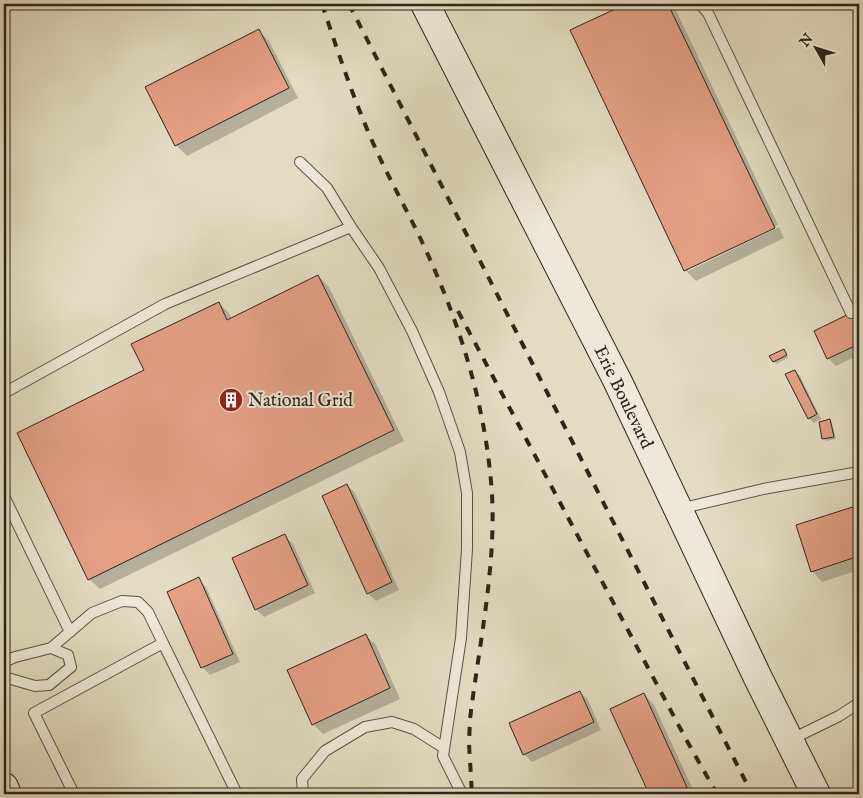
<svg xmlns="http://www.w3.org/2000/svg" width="863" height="798" font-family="'IM FELL English',serif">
	<rect width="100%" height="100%" fill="#e3dcc2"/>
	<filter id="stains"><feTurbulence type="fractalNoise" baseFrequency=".004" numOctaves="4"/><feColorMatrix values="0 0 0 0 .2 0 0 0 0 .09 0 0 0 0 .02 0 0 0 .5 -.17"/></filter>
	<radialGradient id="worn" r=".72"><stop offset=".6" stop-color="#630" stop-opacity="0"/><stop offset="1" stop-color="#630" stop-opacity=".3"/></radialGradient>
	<path fill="#0003" d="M629,4H673L778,225L688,268V271L779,227L784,238L696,281L685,270L572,31Z
		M258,30L269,41L298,98L187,156L176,145L147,87Z
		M318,276L329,287L404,441L100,589L89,579L145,371L218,303L229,313L232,319Z
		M859,310V355L836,366L828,358L816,332Z
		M786,352L788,358L776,364L774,361Z
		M795,371L800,376L821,419L814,423L809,418Z
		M830,420L832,423L836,439L826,441L824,439L820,423Z
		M347,485L355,493L399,590L376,601L368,593Z
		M859,506V570L822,582L812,571L797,526Z
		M285,536L293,544L315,593L264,617L256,609Z
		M199,579L206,587L240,662L210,675L202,667Z
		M365,635L376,645L400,699L323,734L313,724Z
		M580,692L588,700L601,730L532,762L524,754Z
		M644,694L654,705L695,794H650L611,709Z"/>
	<path fill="#e49f85" stroke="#2d251c" d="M626,4H668L775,228L684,271L570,30Z
		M259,29L289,88L175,146L145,87Z
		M318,275L394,430L88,580L17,433L144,370L131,344L219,302L227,320Z
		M859,309V344L827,359L814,331Z
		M784,349L787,355L773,362L769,356Z
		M795,370L817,414L808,419L785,374Z
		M830,419L834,437L822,439L819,422Z
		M347,484L392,582L367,594L322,496Z
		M859,505V556L811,572L796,525Z
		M285,534L308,585L255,610L232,558Z
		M199,577L233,654L201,668L167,592Z
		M366,634L390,688L312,725L287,670Z
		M580,691L594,722L523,755L509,723Z
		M644,693L690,794H649L610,709Z"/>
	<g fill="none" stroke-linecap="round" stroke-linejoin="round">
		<g stroke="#5a5346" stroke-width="12">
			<path id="lane" d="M700,4L708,13L851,313
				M300,162L327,188L351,227L379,268L412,331L439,392L460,452L467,493V549L461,638L443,756L462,794
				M4,393L165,304L351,227
				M4,496L70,632
				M679,509L763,489L859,472
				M51,648L92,613L122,601L138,602L148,612L163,643
				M4,662L15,657L51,648L68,655L71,667L49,685L35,686L4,677
				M790,740L839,716L859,703
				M74,794L34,713L163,643L237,794
				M303,794L302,779L325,751L365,727L392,722L414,729L444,748"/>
		</g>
		<g stroke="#2d251c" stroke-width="30">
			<path id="secondary" d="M425,4L618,382L758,678L816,794
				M4,787L7,794"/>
		</g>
		<use href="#lane" stroke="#ede8d7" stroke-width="10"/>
		<use href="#secondary" stroke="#ede8d7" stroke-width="28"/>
		<path stroke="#2d251c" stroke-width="4" stroke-dasharray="9 9" stroke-linecap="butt" d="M322,4C339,55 356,107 379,156C393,186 409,214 423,244C460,323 486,406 492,494C496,568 479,645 470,719L469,744L472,794
			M349,4L752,794
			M458,311L687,741L717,794"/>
	</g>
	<defs>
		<g id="building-disc" transform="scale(1.25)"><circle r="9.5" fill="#8f2418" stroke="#ede8d7"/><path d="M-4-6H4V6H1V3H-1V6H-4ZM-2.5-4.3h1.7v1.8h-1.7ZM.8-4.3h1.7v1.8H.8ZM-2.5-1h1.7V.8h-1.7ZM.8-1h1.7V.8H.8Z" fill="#fff"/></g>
	</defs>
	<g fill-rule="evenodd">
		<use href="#building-disc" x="231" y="400"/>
	</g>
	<g text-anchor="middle" stroke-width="4" stroke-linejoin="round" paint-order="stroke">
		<g font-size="18" fill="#2d251c" stroke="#ede8d7">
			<text transform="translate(624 397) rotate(64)" y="6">Erie Boulevard</text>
		</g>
		<g font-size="18" fill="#2d251c" stroke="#ede8d7" text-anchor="start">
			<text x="248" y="406">National Grid</text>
		</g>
	</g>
	<rect width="863" height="798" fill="none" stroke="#e3dcc2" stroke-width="20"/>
	<rect x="5" y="5" width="853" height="788" fill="none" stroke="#2d251c" stroke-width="2.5"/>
	<rect x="10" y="10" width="843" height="778" fill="none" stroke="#2d251c"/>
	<g transform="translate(816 48) rotate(309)" stroke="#ede8d7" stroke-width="4" paint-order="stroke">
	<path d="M0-4L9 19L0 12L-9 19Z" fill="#2d251c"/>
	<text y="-8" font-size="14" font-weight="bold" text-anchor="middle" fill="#2d251c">N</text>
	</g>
	<rect width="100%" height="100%" filter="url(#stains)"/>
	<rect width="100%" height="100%" fill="url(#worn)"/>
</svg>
